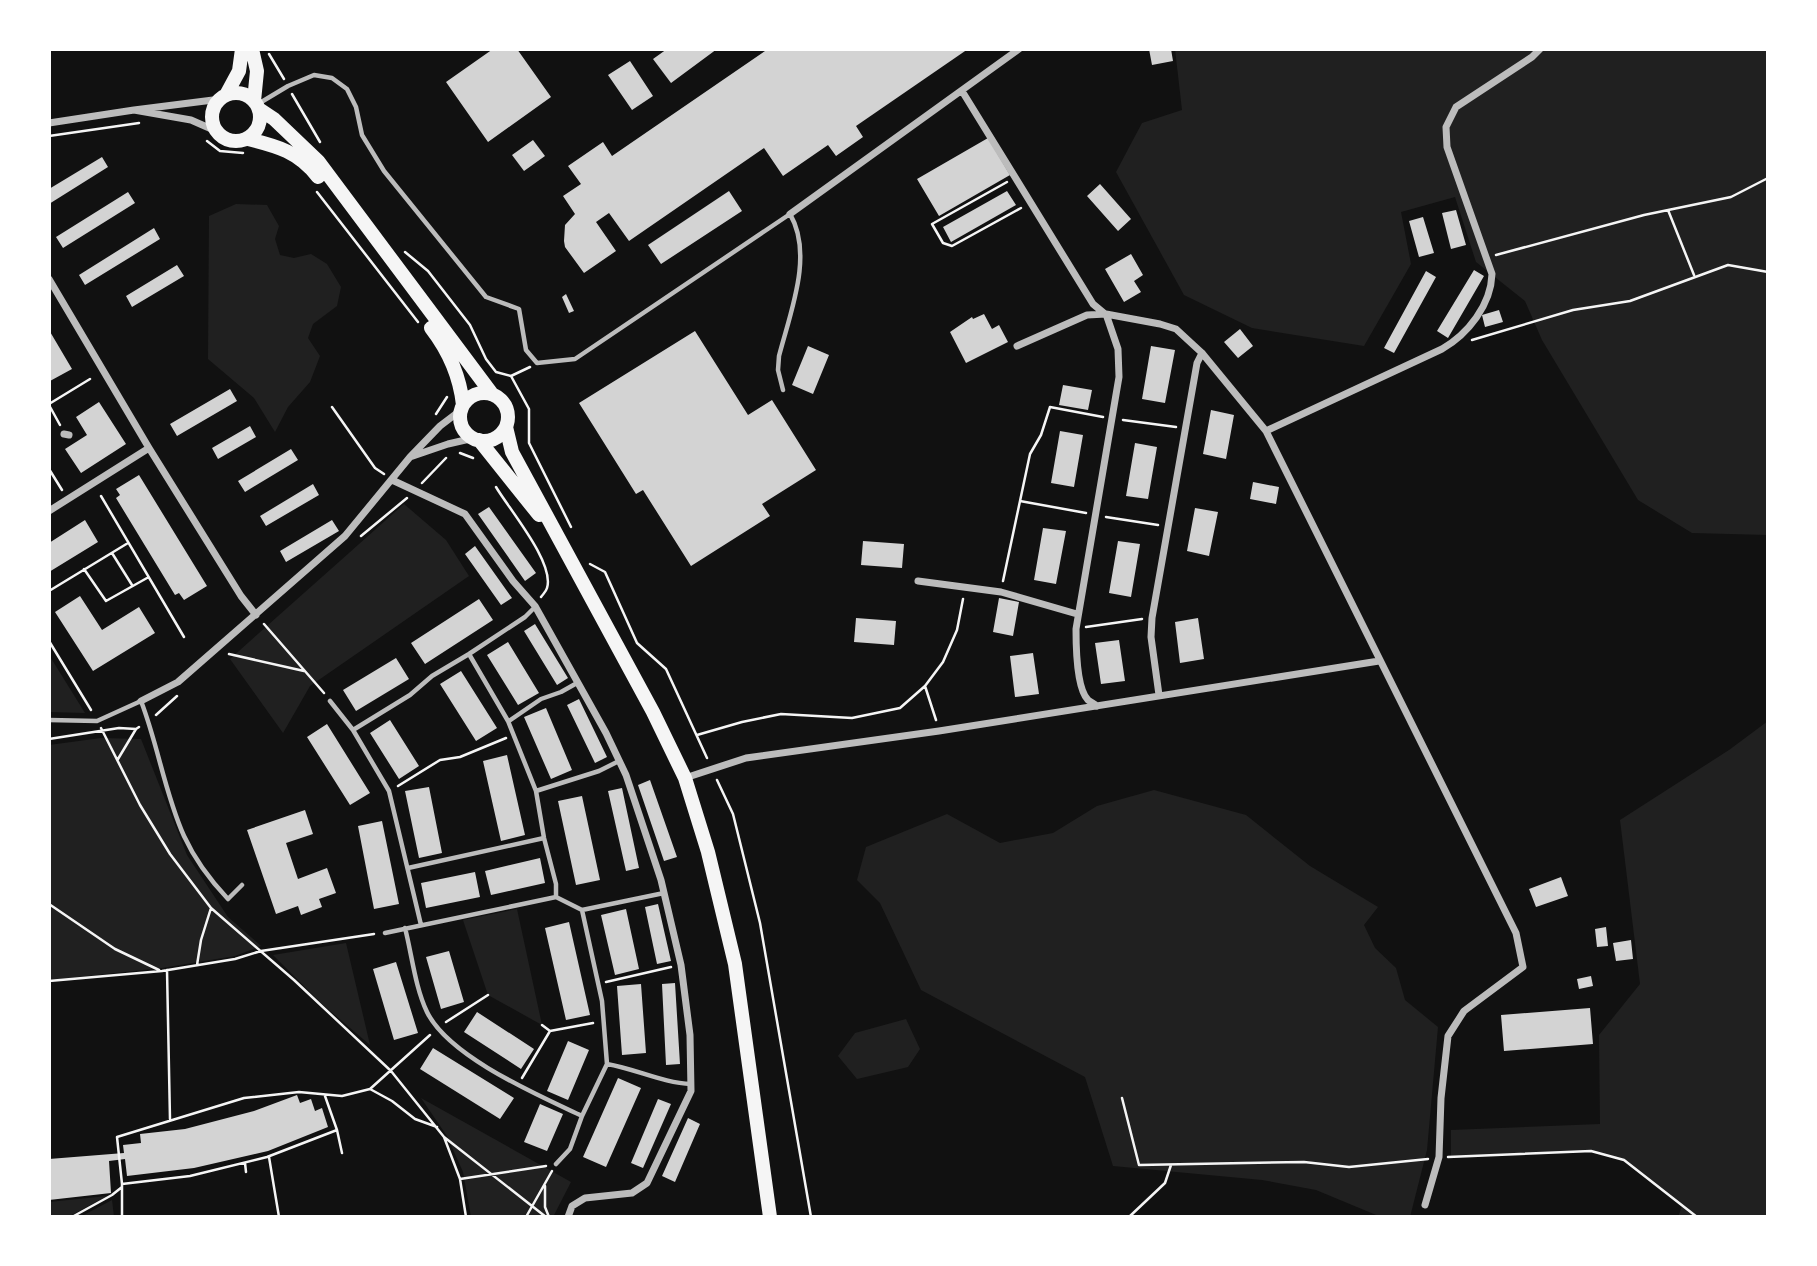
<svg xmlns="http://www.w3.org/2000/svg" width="1817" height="1266" font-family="Jost,sans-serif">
	<rect width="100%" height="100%" fill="#111"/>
	<path fill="#202020" d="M1175,49H1768V535L1692,533L1638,500L1542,340L1525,301L1476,262L1455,197L1401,212L1411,264L1364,346L1252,328L1184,295L1116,172L1142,123L1182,110Z
		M236,204L267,205L279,226L275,239L280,255L294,258L311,254L327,264L341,287L337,306L313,324L308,338L320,356L310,382L288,407L275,432L254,398L208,359L209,216Z
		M404,504L446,540L469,576L310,686L283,733L230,659Z
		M49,655L85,713L49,712Z
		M1768,721V1217H1678L1682,1206L1624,1160L1591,1151L1451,1157V1130L1600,1124L1599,1035L1640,984L1620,820L1729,750Z
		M101,738L141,739L187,855L228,917L261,946L235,956L162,968L49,980V745Z
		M1154,790L1246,815L1310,866L1378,907L1364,925L1375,948L1396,968L1405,1000L1438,1027L1427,1150L1410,1217H1381L1316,1190L1262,1180L1113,1166L1085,1077L921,990L880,903L857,880L866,847L947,814L1000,843L1053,833L1097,806Z
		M517,909L542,1025L488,995L463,920Z
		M346,943L370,1045L322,1004L273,955Z
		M906,1019L920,1049L908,1067L857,1079L838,1056L855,1033Z
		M421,1098L571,1182L553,1217H471L463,1172L447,1136Z
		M107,1196L68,1217H49V1202Z
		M112,1200L114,1217H80Z"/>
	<path fill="#d3d3d3" d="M493,49H517L551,97L488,142L446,82Z
		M667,49H717L671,83L653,59Z
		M768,49H968L856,126L863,137L836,156L828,145L783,176L764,148L629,241L609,213L596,222L616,251L584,273L565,247L564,241L565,225L575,214L563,196L581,184L568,166L603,142L612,156Z
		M1149,49H1171L1173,61L1152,65Z
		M630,61L653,96L632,110L608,75Z
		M988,138L1010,175L939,216L917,179Z
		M533,140L545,156L524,171L512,155Z
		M102,157L108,167L49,204V189Z
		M1100,184L1131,219L1118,231L1087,196Z
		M729,191L742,211L661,264L648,245Z
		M1007,191L1016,205L951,242L943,227Z
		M128,192L135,203L63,248L56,237Z
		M1456,210L1466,245L1451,249L1442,213Z
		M1423,217L1434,253L1419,257L1409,221Z
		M154,228L160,239L85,285L79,275Z
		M1131,254L1143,275L1134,281L1141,292L1124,302L1105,269Z
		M177,265L184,276L132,307L126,296Z
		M1474,270L1484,276L1448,338L1437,331Z
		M1426,271L1436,277L1394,353L1384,348Z
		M566,294L574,311L569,313L562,297Z
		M1499,310L1503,322L1485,327L1482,315Z
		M984,314L992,329L999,325L1008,342L966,363L950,332L972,317L973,319Z
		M1240,329L1253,346L1238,358L1224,342Z
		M49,330L72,369L50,381L49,379Z
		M695,331L748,415L772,400L816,470L762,504L770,516L691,566L643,490L636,494L579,403Z
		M808,346L829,355L813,394L792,385Z
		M1151,346L1175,350L1165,403L1142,399Z
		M1063,385L1092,390L1088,410L1059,405Z
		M230,389L237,401L177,436L170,424Z
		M99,402L126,444L81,473L65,449L87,435L76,417Z
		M1211,410L1234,415L1226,459L1203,454Z
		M250,426L256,437L218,459L212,448Z
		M1060,431L1083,435L1074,487L1051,483Z
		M1135,443L1157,447L1148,499L1126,496Z
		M291,449L298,460L245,492L238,481Z
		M139,475L207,586L184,600L179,593L175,595L116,498L120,495L116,489Z
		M1253,482L1279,487L1276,504L1250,499Z
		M313,484L319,495L266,526L260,516Z
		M489,507L536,573L525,581L478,514Z
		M1195,508L1218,512L1209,556L1187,551Z
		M85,520L98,542L49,572V543Z
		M332,520L339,531L286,562L280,551Z
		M1043,528L1066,531L1056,584L1034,580Z
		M863,541L904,544L902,568L861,565Z
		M1118,541L1140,544L1131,597L1109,593Z
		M475,546L512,598L501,605L465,554Z
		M80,596L102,630L139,607L155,633L93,671L55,612Z
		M999,598L1019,602L1013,636L993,632Z
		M479,599L493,620L425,664L411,643Z
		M856,618L896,621L894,645L854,642Z
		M1198,618L1204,659L1180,663L1175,622Z
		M535,624L568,678L557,685L524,631Z
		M1119,640L1125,681L1101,684L1095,643Z
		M508,642L539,693L518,705L487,655Z
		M1033,653L1039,694L1015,697L1010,656Z
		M396,658L409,679L356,711L343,690Z
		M461,671L497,728L476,741L440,684Z
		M579,699L607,757L595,763L567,705Z
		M546,708L572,770L551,779L524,717Z
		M390,720L419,766L399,779L370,733Z
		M327,724L370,793L350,805L307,737Z
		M507,755L525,835L501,841L483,761Z
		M650,780L677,857L664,861L638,785Z
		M429,787L442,853L419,858L405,791Z
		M622,788L639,868L626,871L608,791Z
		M582,796L600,880L576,885L558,801Z
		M305,810L313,834L286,843L298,879L327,868L336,893L319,899L322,907L301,915L298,906L276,914L247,830Z
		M382,821L399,904L374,909L358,826Z
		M540,858L545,883L491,895L485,871Z
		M475,872L480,897L426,908L421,883Z
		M1561,877L1568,896L1536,907L1529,889Z
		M658,904L671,961L657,964L645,907Z
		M626,909L639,969L615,975L601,915Z
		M569,922L590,1015L566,1020L545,928Z
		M1606,927L1608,946L1597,947L1595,929Z
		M1631,940L1633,959L1616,961L1613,943Z
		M449,951L464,1002L441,1009L426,957Z
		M396,962L418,1033L394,1040L373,969Z
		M1591,976L1593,986L1579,989L1577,979Z
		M675,983L680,1064L666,1065L662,984Z
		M641,984L646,1053L622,1055L617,986Z
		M1590,1008L1593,1044L1504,1051L1501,1015Z
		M477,1012L534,1049L521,1069L464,1032Z
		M568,1041L589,1050L568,1100L547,1091Z
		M433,1048L514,1098L500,1119L420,1069Z
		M618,1078L641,1088L606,1167L583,1157Z
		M297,1095L300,1103L311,1099L315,1111L322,1108L328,1127L268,1151L194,1168L127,1176L125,1159L109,1161L111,1193L49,1200V1159L124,1153L123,1145L141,1143L140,1134L185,1129L254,1111Z
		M658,1099L671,1104L643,1168L631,1163Z
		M540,1104L563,1114L547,1151L524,1142Z
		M688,1118L700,1124L675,1182L662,1176Z"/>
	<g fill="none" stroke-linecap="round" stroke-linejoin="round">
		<path stroke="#f5f5f5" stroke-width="2.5" d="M269,54L284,79
			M292,94L320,142
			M49,136L139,123
			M207,141L220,151L243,153
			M1007,182L932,224L943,243L952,246L1021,208
			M317,192L418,322
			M1668,210L1694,275
			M405,252L428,271L470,325L486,359L496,372L511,376L529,409V443L571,527
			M1496,255L1644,215L1731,197L1768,178
			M1472,340L1573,310L1630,301L1728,265L1768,272
			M511,376L530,367
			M49,404L90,379
			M49,405L60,425
			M332,407L375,468L384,474
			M436,414L447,397
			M1123,420L1176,427
			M460,453L473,458
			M49,469L62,490
			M422,483L446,458
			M496,487C509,509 555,563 547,588C546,592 543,594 541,597
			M101,496L184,637
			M1020,501L1086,513
			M1106,517L1158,525
			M361,536L407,498
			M112,553L132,585
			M590,564L605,572L637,643L666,669L707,758
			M84,569L106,601L147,578
			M1003,581L1030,454L1041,435L1050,407L1103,417
			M49,591L128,543
			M264,624L324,693
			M1086,627L1142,619
			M49,641L91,710
			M229,654L304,671
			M925,686L936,720
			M156,715L177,696
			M101,728L140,805L170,854L211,908L294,980L391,1071L444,1137L460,1179L466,1217
			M697,735L742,722L781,714L852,718L900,708L925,686L943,662L957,630L963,599
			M49,739L119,728L136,729
			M118,759L136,729L139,727
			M717,780L733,814L760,923L811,1217
			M398,786L440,760L460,757L506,738
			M49,904L115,949L159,970
			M197,965L201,940L211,908
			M167,970L170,1119
			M49,981L162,971L235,959L261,951L374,934
			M606,982L671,967
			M446,1022L488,995
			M542,1025L550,1031
			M522,1078L550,1031L593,1023
			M370,1089L392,1101L415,1119L437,1127
			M1122,1098L1139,1165L1304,1162L1349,1167L1428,1159
			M337,1130L342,1153
			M444,1137L546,1217
			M269,1157L279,1217
			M1448,1157L1591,1151L1624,1160L1697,1217
			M245,1163L246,1172
			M460,1179L546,1166
			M122,1184L190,1176L267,1157L337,1130L325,1096
			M545,1186V1207L549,1217
			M72,1217L112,1195L122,1187
			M122,1217V1184L117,1137L244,1098L299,1092L342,1096L370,1089L430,1035
			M526,1217L552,1171
			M1129,1217L1165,1183L1171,1165"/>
		<path stroke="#bcbcbc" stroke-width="4.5" d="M258,104L288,86L314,75L332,78L347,89L356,107L362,135L384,171L486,297L519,309L526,350L537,363L575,359L790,214C814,255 790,313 779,356L778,370L783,390
			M469,654L508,721L536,791L544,838L556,884V897
			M330,701L353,730L389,791L421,925
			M49,720L97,721L141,701C158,745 165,794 184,836C195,860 210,880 228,899L242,885
			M509,721L541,699L561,692L577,683
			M353,730L410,695L432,676L469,654L525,617L535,607
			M536,791L599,771L619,761
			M408,868L544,838
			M556,897L582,910L664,893
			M405,928C412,955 415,987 427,1012C449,1057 538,1095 582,1116
			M385,933L556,897
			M607,1064C636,1069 663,1083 691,1084
			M556,1164L570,1149L582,1116L607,1064L602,1001L582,910"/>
		<path stroke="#bcbcbc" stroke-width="7" d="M962,91L1093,304L1105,314
			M49,123L134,110
			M216,131L191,120L134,110L221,99
			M790,214L1019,49
			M49,279L149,448L241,596L256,615
			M1017,346L1087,315L1106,314L1160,324L1176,329L1202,353L1266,431L1516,933L1523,967L1464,1011L1448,1036L1441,1098L1439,1157L1425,1205
			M461,410L440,426L410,457L448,444L474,438
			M1266,431L1442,349C1468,334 1491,305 1492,274L1447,147L1446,127L1456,107L1532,57L1540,49
			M64,434L69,435
			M392,480L465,514L513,581L535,606L606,733L626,775L661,880L681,965L690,1035L691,1091L647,1183L632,1193L585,1198L572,1206L568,1217
			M49,511L149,448
			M918,581L1001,592L1077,614
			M1159,695L1151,637L1152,618L1197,363L1202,353
			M141,701L178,682L345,536L410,457
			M1097,706C1096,705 1089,701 1088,700C1076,688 1076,645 1076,629L1119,377L1118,349L1106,314
			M685,778L746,758L939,731L1379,661"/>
		<path stroke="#f5f5f5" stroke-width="14" d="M252,49L257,71L254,101
			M212 117a24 24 0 1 1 48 0a24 24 0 1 1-48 0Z
			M226,95L239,71L242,49
			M259,109L274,119L318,161L492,394
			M248,139C277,146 299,152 318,177
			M431,328C448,350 460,377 463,405
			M460 417a24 24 0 1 1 48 0a24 24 0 1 1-48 0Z
			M506,427L512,452L653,712L685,778L708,852L735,964L770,1217
			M479,440L539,515"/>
	</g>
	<rect width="1817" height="1266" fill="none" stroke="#ffffff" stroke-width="102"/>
</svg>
